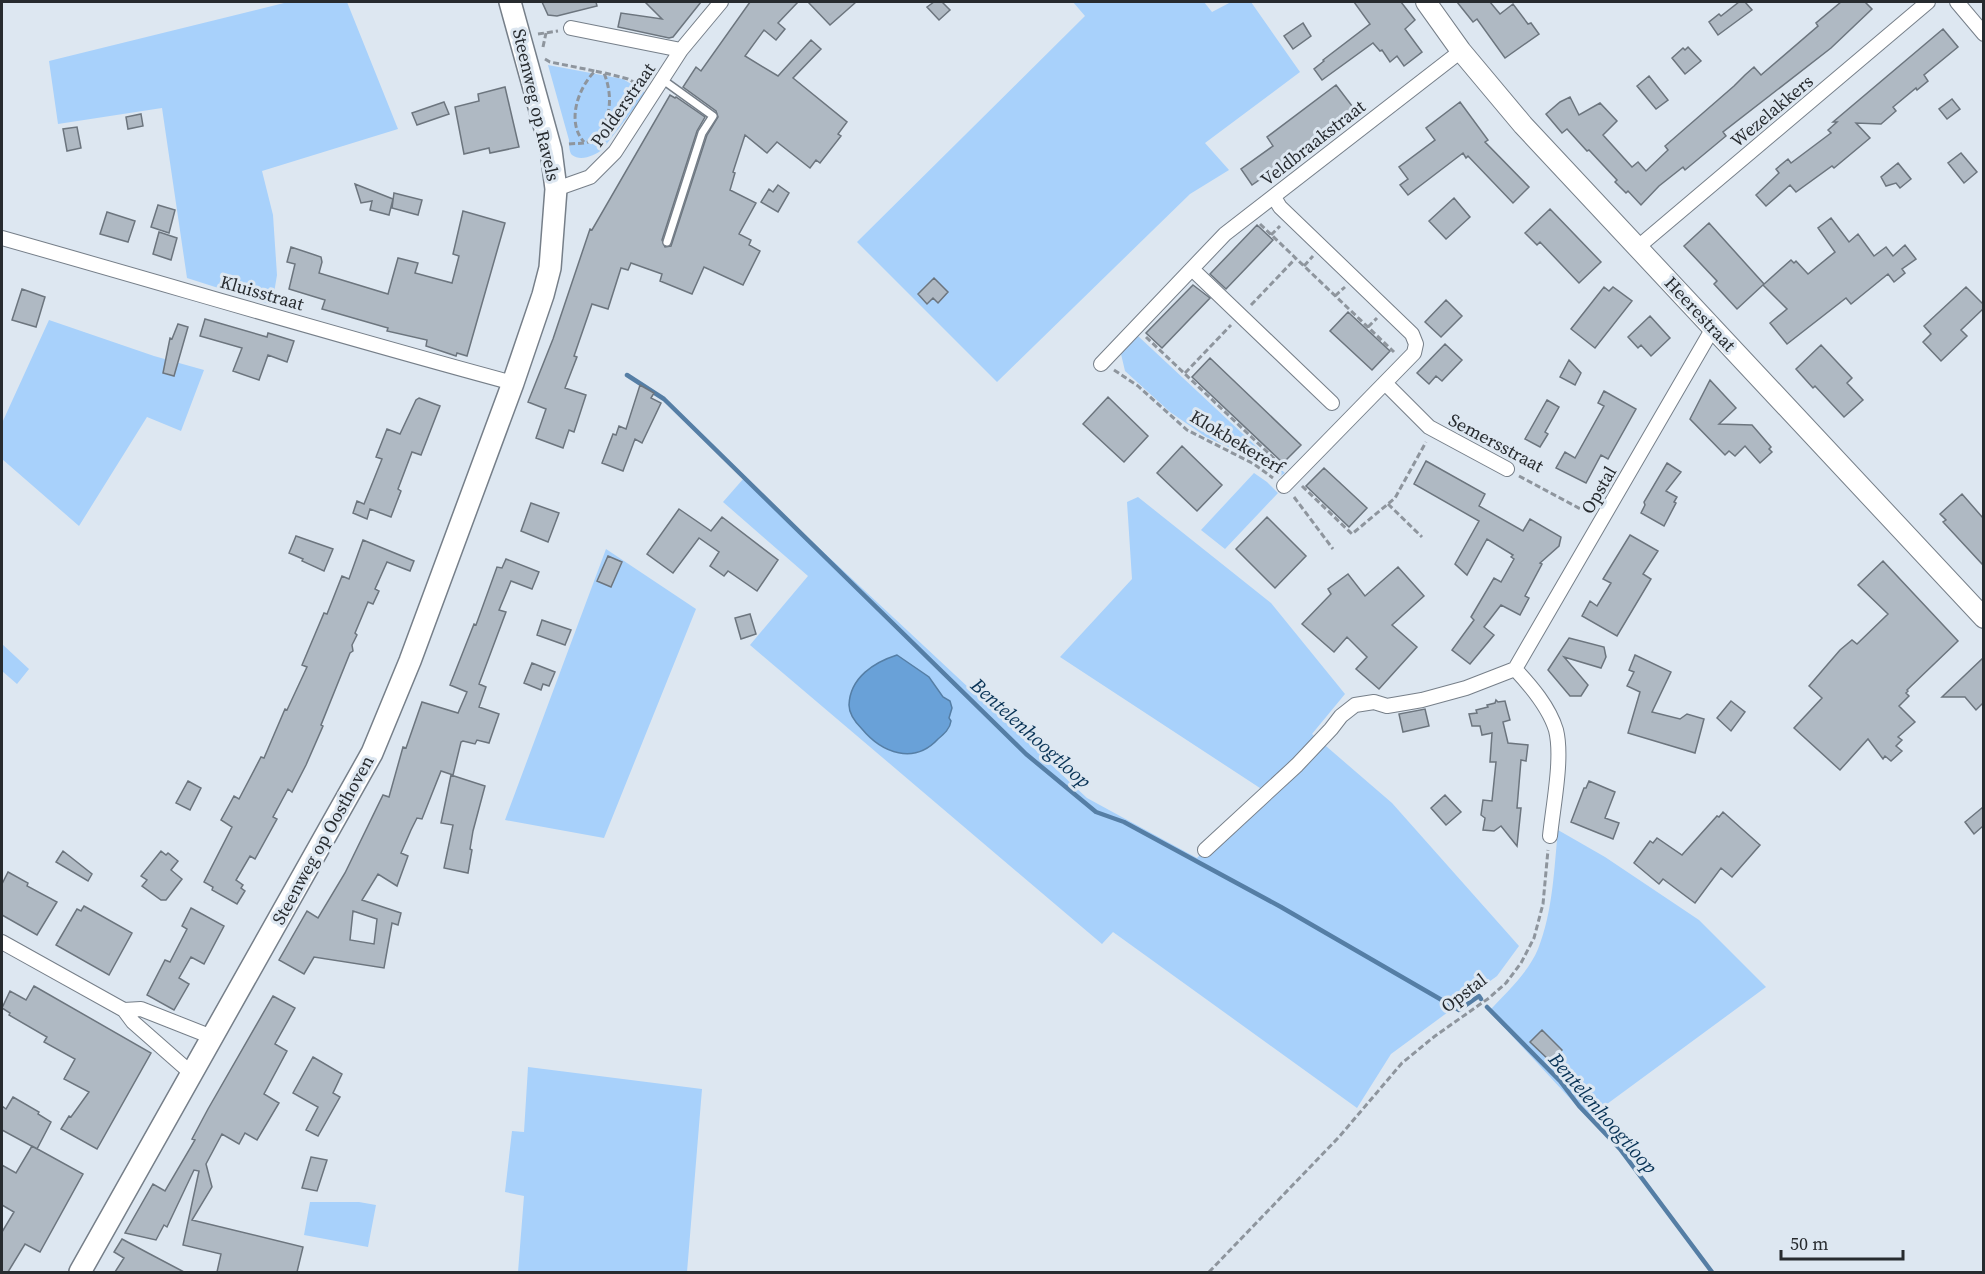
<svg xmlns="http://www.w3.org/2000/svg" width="1985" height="1274" font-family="'Source Serif 4',serif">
	<rect width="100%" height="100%" fill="#dde7f1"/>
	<path fill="#a8d1fb" d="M288,2H347L398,129L262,171L273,215L277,275L272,305L187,278L162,108L58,124L49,61Z
		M1073,2H1204L1212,12L1231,2H1251L1300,72L1205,143L1229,170L1190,194L997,382L857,242L1085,16Z
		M548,65L623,79L646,93L602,150C595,155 581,162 572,155C569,152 569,144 569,140Z
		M49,320L154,356L204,370L181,431L147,417L79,526L2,459V423Z
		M1138,336L1285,473L1279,477L1251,457L1206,437L1170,412L1125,371L1121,354Z
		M1254,473L1267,482L1278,493L1225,549L1201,530Z
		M744,478L1087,798L1197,858L1263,790L1060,657L1132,579L1127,502L1138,497L1271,603L1345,694L1312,734L1392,803L1519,946L1497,976L1391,1054L1357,1108L1113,932L1102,944L750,645L808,576L723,502Z
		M606,549L696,609L604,838L505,820Z
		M2,644L29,669L17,684L2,671Z
		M1558,830L1605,857L1699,920L1766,987L1588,1118L1489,1011C1506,993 1528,973 1538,949C1553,912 1554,869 1558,830Z
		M528,1067L702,1089L687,1272H518L524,1196L505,1192L512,1131L524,1132Z
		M310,1202H359L376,1205L368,1247L304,1235Z"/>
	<path fill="#69a1d8" stroke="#557ea5" stroke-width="1.5" d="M897,655L929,677L943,697L950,701L952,708L949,718L951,721C950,729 944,734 938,739C914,765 882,753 862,729C856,723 849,714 849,705C850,677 875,662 897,655Z"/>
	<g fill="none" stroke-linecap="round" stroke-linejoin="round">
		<path stroke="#557ea5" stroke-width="4.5" d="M627,375L664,399L1026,754L1096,812L1124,822L1281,907L1459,1010L1479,996L1481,999
			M1487,1007L1560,1081L1579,1106L1620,1149L1712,1272"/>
	</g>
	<path fill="#afb9c3" stroke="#6c757e" stroke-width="1.5" fill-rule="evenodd" d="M542,2H596L597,6L557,16L548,15Z
		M645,2H701L673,37L669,38L618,27L621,13L662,19Z
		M750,2H798L778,23L785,29L776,40L764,30L745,56L778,76L811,40L821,49L793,78L847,122L838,134L841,136L820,163L816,160L810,168L777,142L767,153L745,135L733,172L735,173L730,190L756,203L739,234L751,240L749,245L760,251L743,285L704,267L692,294L660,281L662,274L631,263L628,270L621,268L608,309L592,304L574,356L577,357L565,388L586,395L574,432L569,430L563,448L536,438L546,409L528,402L553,339L590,229L592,230L670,95L675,98L676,97L705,117L697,131L662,240L665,247L671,246L707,135L718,117L716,111L683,87L696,67L701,71Z
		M808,2H856L830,25Z
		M934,2H942L950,10L939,20L927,7Z
		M1354,2H1401L1415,20L1405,29L1422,52L1404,66L1397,56L1390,62L1382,50L1380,51L1373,43L1322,80L1314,69L1324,61L1323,60L1370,24Z
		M1457,2H1490L1500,14L1513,4L1528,24L1531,23L1539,34L1505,58L1477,19L1473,22Z
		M1739,2H1745L1752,10L1718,35L1709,22L1719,14L1721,16Z
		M1841,2H1865L1872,9L1831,48L1723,132L1726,136L1685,170L1683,167L1659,186L1641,205L1628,191L1626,193L1615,182L1617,180L1589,150L1587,151L1567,129L1562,133L1546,114L1560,102L1570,97L1579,115L1600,103L1617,121L1603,135L1632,167L1638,162L1646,171L1668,150L1665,146L1734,86L1745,75L1754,67L1761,75L1818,26L1816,23Z
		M1303,23L1311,36L1293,49L1284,36Z
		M1943,29L1958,47L1924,75L1928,81L1917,90L1916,88L1893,107L1896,111L1881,124L1856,123L1870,138L1834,168L1832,166L1796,192L1790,185L1766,206L1756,195L1779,173L1776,169L1788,159L1791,163L1831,133L1828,130L1837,122H1833Z
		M1688,47L1701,61L1685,74L1672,58L1683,48L1685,50Z
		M1649,76L1668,100L1656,109L1637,86Z
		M1336,85L1359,115L1278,178L1272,171L1252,185L1241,169L1273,146L1267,137Z
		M505,87L519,147L490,153L489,148L464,154L455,107L479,101L478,94Z
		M1952,99L1960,109L1947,119L1939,109Z
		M444,102L449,114L417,125L412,113Z
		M1460,102L1488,140L1485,142L1529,187L1513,203L1468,156L1466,158L1463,153L1408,195L1400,185L1408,179L1399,167L1435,140L1426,128Z
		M141,114L143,126L128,129L126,117Z
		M77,127L81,148L67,151L63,129Z
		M1961,153L1977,172L1964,183L1948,163Z
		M1898,163L1911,179L1900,188L1896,183L1886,186L1881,177Z
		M355,184L393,199L389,215L370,210L372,201L361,203Z
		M778,185L789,193L778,212L761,202L769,189L773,192Z
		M394,193L422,200L418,215L392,208Z
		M1454,198L1470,217L1446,239L1429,221Z
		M158,205L175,210L169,233L151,227Z
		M1550,209L1601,262L1579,283L1540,242L1537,245L1525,233Z
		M463,211L505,223L467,356L457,353L456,356L426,346L427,340L387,331L388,328L322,309L325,300L289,289L295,264L287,262L291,247L321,257L322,262L319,273L388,294L398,258L418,263L415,273L452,283L459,256L453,254Z
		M107,212L135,221L128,242L100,234Z
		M1831,218L1849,242L1858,234L1874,256L1886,247L1893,256L1905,245L1916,259L1902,269L1905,273L1894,282L1888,274L1851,304L1846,298L1787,344L1770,323L1787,309L1763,285L1791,260L1794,263L1796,261L1808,274L1835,252L1818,228Z
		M1709,223L1764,284L1737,309L1714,284L1717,281L1684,246Z
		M1257,225L1273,240L1226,289L1210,274Z
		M159,232L177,238L171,260L153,254Z
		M934,278L948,292L938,303L933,298L927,304L918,294Z
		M1193,285L1210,298L1162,348L1146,333Z
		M1604,287L1609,291L1613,287L1632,301L1595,348L1571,329Z
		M1966,287L1983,304V309L1961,330L1967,336L1941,361L1923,342L1931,334L1924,326Z
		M22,289L45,297L36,327L12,320Z
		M1446,300L1462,316L1441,337L1425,322Z
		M1348,312L1390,351L1372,370L1330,331Z
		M1650,316L1670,338L1651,356L1641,345L1638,348L1628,337Z
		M205,319L267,337L268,333L294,341L287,362L268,355L259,380L233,371L242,348L200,336Z
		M178,324L188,327L174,376L163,373L170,338L172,339Z
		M1445,344L1462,360L1442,381L1436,376L1429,384L1417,373Z
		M1821,345L1852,378L1847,383L1863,400L1844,417L1815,386L1813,388L1796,369Z
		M1210,358L1301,445L1283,463L1192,377Z
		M1569,360L1581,373L1575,385L1560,377Z
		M1710,380L1736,408L1719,424L1752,425L1771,447L1769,449L1772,452L1760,463L1745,446L1735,456L1729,451L1725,455L1690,419Z
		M640,385L654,393L651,398L661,403L642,443L635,439L623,471L602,463L613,434L616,435L619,426L626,429Z
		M1604,391L1636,409L1608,459L1601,455L1586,483L1556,468L1565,452L1575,458L1604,406L1598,403Z
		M1108,397L1148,436L1124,462L1083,424Z
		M419,398L440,406L421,455L412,452L398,489L401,491L391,517L370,509L367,519L353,513L357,501L364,504L382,459L376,457L387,429L400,434L416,400Z
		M1547,400L1559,407L1545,432L1548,434L1540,447L1525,439Z
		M1182,446L1222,485L1197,511L1157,473Z
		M1426,461L1485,494L1479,506L1523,531L1530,519L1561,537L1559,546L1540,563L1542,564L1525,596L1529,598L1520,615L1501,605L1484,627L1494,635L1470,664L1452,650L1474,620L1471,617L1494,578L1501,582L1514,559L1511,557L1513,555L1487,539L1467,575L1455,564L1479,521L1414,484Z
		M1667,463L1681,472L1666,491L1677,497L1674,502L1676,503L1664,526L1641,513L1645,505L1644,502Z
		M1324,468L1367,508L1349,527L1306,486Z
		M1962,494L1983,518V565L1943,522L1946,520L1940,514Z
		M531,503L559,513L548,542L521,531Z
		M679,509L711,531L722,517L778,560L757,591L728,571L724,576L710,566L719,552L699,538L673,573L647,554Z
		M1267,517L1306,556L1275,588L1236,549Z
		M1630,535L1658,551L1643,574L1651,579L1617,636L1582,616L1590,601L1597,606L1611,583L1603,579Z
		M296,536L333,549L324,571L302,561L303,559L289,553Z
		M363,540L414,561L410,571L387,562L375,589L379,591L373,604L368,602L355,633L357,635L352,645L353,651L350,653L321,725L323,726L306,765L292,792L288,789L273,817L277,819L255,859L250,856L236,880L243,885L241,888L245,891L237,904L212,890L213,887L204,882L232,827L221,820L234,796L239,799L261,757L264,758L285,709L287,710L307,667L302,665L324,613L327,614L342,576L349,579Z
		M608,556L622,562L611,587L597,581Z
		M506,559L539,572L532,589L511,581L499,610L506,612L479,684L486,687L479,707L499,714L489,743L477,740L475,744L463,741L461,742L453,775L441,771L422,819L417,818L411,830L401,853L408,856L397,886L378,874L362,900L401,913L398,925L392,923L384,968L314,957L304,974L279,960L307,911L318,918L345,873L383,795L389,797L403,747L406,748L422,702L458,713L467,692L450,685L474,624L476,625L497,567L502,568ZM353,911L377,919L374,944L350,940Z
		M1883,561L1958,641L1907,690L1908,691L1906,693L1909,696L1899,706L1915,722L1898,737L1902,740L1896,746L1902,751L1891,761L1885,756L1883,759L1868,739L1840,770L1794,728L1822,698L1809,686L1840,650L1852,640L1857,644L1888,614L1858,585Z
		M1398,567L1424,596L1392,625L1417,647L1379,689L1356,669L1367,657L1347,637L1334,652L1302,624L1331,594L1328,589L1348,574L1365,596Z
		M750,614L756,634L741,639L735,618Z
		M542,620L571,630L565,645L537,635Z
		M1569,638L1604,647L1606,657L1601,668L1564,657L1588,685L1581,696H1570L1548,670Z
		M1635,655L1671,672L1652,712L1680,719L1687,714L1704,719L1695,753L1628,733L1640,692L1627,686L1634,672L1629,670Z
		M1983,658V703L1976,710L1965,697H1942Z
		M532,663L555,672L549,686L543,684L541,690L524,683Z
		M1496,700L1498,702L1505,701L1510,720L1503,722L1508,743L1528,745L1526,761L1521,760L1517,808H1521L1517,846L1501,826L1494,831L1483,830L1485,818L1481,815L1483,800L1492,801L1496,762H1490L1492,733L1482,735L1480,726H1472L1469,714L1477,713L1476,710L1488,707L1487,705L1495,703Z
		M1731,701L1745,712L1731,731L1717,718Z
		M1425,709L1429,726L1403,732L1399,714Z
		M451,775L485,786L473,831L470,849L472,850L468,873L444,868L453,825L441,823Z
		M188,781L201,788L190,810L176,803Z
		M1589,781L1615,792L1605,818L1619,823L1613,839L1571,822L1584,788H1586Z
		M1445,795L1461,812L1446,825L1431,808Z
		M1983,807V826L1974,834L1965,822Z
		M1723,812L1760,845L1732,877L1721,868L1695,903L1663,879L1659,884L1634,863L1650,841L1653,843L1657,838L1682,855L1717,816L1719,817Z
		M63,851L92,874L88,881L56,862Z
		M161,851L166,855L168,853L178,861L171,870L182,879L166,900H161L142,886L147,880L141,876Z
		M8,872L28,883L27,886L57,902L37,935L2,915V884Z
		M84,906L132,933L109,975L56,945L77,909L81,911Z
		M191,908L224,926L204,964L191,957L179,978L189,984L174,1010L147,995L165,960L170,962L187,929L182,926Z
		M34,986L151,1053L97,1149L61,1129L69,1116L71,1117L89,1092L64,1079L75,1059L44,1042L47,1037L9,1015L10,1013L2,1008L10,991L26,1000Z
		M273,996L295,1008L275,1044L287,1051L264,1094L279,1103L257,1140L245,1133L239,1144L222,1134L206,1164L212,1187L192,1220L303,1247L297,1272H217L221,1254L183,1245L199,1171L194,1170L167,1227L164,1225L156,1240L125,1233L153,1184L165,1191L195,1140L192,1139L208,1109Z
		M1542,1030L1562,1050L1551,1062L1530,1042Z
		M313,1057L342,1074L333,1093L340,1097L318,1136L306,1130L318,1107L293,1093Z
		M13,1097L39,1112L38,1114L51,1122L37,1149L2,1130V1106L6,1109Z
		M32,1146L83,1174L40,1252L25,1244L8,1272H2V1232L14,1212L2,1205V1165L16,1173Z
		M311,1157L327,1160L317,1191L302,1188Z
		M122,1239L148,1253L184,1272H115L124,1258L114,1252Z"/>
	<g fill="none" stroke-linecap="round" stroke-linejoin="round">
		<g stroke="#767f89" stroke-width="10">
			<path id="lane" d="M663,80L713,116L702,133L667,242"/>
		</g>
		<g stroke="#767f89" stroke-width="16">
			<path id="street" d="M1957,2L1984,34
				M571,28L681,50
				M556,189L590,177L615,152L681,50L721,2
				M1274,197L1280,207L1412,334L1416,344L1414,353L1284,486
				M2,238C172,286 342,337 513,383
				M1638,247L1928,2
				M1192,269L1332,403
				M1101,364L1225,234L1461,51
				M1385,383L1429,427L1507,469
				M1550,836C1553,806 1563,758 1556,730C1549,707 1531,686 1515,669L1713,328
				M1205,850L1297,765L1331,729L1341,716L1355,705L1374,702L1387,706L1422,700L1466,688L1515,669
				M2,942L124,1010L133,1022L191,1073
				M124,1010L141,1009L212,1037"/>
		</g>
		<g stroke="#767f89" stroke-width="22">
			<path id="secondary" d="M1426,2L1461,51L1523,125L1984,618"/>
		</g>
		<g stroke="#767f89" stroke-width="24">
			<path id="primary" d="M80,1272L372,753L410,661L513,383L543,295L550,268L556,189L551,150L510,2"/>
		</g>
		<path stroke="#8e959d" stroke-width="3" stroke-dasharray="6 3" stroke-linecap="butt" d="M538,34L558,31
			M543,47L546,33
			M545,59L550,62L595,71
			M605,73L628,79L641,86
			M569,144C576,143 582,144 588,142C593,141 597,137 599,133C612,115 612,93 604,73L595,71C578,88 566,122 584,142
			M1260,224L1394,352
			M1271,235L1280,226
			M1304,266L1313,256
			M1335,296L1345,287
			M1251,305L1296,258
			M1368,327L1377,318
			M1146,337L1282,466
			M1114,370L1138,386L1187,430L1254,464L1273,478
			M1185,373L1231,325
			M1519,476L1590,514
			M1302,486L1352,534L1395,498L1426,442
			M1294,497L1333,549
			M1388,504L1422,537
			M1209,1272L1339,1137L1402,1063L1435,1036L1489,998L1506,983L1521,963L1534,938L1543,904L1548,850"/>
		<use href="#lane" stroke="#fff" stroke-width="7"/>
		<use href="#street" stroke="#fff" stroke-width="14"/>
		<use href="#secondary" stroke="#fff" stroke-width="20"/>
		<use href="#primary" stroke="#fff" stroke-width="21"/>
	</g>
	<g text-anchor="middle" stroke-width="6" stroke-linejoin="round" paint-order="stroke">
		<g font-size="18" fill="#272b2f" stroke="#dde7f1">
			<text transform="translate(536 105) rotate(77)" y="6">Steenweg op Ravels</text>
			<text transform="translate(623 105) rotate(-55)" y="6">Polderstraat</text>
			<text transform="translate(1772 111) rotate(-40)" y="6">Wezelakkers</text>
			<text transform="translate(1313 143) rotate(-38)" y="6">Veldbraakstraat</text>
			<text transform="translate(262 293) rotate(16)" y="6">Kluisstraat</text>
			<text transform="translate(1700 314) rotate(47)" y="6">Heerestraat</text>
			<text transform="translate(1237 442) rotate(31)" y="6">Klokbekererf</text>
			<text transform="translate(1496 443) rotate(28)" y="6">Semersstraat</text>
			<text transform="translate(1599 490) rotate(-60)" y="6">Opstal</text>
			<text transform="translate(323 840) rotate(-61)" y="6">Steenweg op Oosthoven</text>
			<text transform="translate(1464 993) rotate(-37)" y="6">Opstal</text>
		</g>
		<g font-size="20" font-style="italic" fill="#083356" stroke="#dde7f1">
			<text transform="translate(1031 733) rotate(42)" y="7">Bentelenhoogtloop</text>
			<text transform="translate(1603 1113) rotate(49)" y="7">Bentelenhoogtloop</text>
		</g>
	</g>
	<rect width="1985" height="1274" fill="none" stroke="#272b2f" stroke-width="6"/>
	<path d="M1781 1250v9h122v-9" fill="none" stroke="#272b2f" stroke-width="3"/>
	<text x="1790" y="1250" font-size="18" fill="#272b2f" stroke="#dde7f1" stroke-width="4.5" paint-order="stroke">50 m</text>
</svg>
